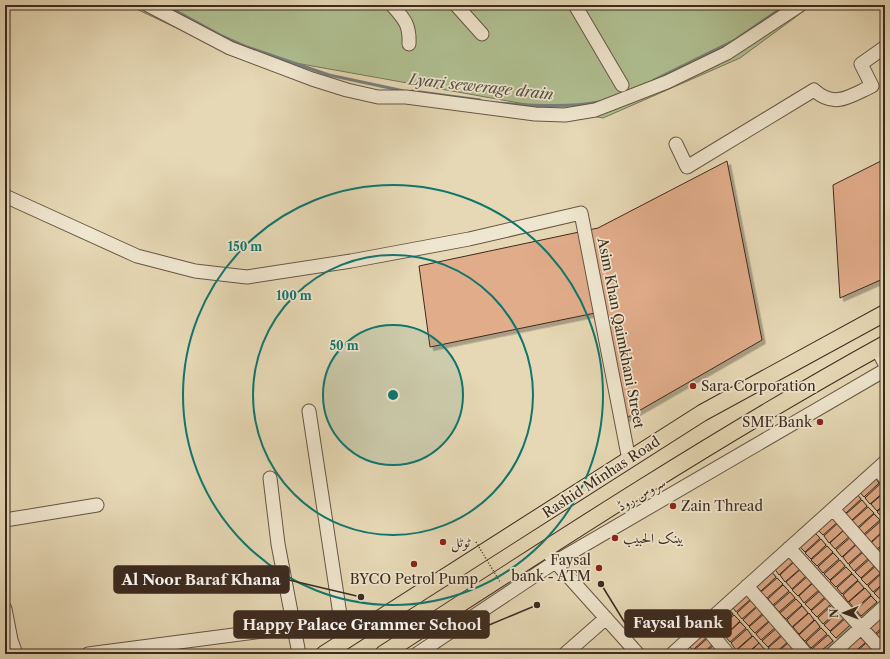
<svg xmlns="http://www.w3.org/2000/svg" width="890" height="659" font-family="'Libre Caslon Text',Amiri,serif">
	<defs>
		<filter id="shadow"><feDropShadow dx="3.5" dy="3.5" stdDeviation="0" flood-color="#0004"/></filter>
	</defs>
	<rect width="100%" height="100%" fill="#e6d8b5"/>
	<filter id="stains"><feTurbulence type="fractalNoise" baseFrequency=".005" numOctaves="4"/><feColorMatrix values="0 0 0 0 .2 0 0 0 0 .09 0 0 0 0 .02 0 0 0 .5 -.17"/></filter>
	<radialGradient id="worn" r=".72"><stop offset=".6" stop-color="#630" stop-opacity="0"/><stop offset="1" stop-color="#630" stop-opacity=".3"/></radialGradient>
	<path fill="#b0c092" stroke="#767659" d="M128,5H812L740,58L603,118L223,50Z"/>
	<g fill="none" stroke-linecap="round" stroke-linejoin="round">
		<path stroke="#767f7c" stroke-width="3" d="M165,5L220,35L247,47L329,75L404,91
			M654,80L735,40L786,5
			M412,91L480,100
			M497,103C532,105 565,108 599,102"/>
	</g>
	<path fill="#e1ac8a" stroke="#3c2b20" filter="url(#shadow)" d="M885,159V278L840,298L833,185Z
		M727,161L762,340L623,420L600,312L430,347L419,266L598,228Z
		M874,476L879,483L864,497L858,490Z
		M880,484L885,491L870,504L865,498Z
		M885,492V503L877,511L871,504Z
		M856,493L861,499L846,513L840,507Z
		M862,500L867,506L852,520L846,514Z
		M885,505V516L883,518L877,512Z
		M868,507L874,513L858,527L852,521Z
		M874,514L880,520L864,534L859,528Z
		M833,515L839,521L823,535L817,529Z
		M881,521L885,526V529L871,542L865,535Z
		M839,522L845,529L829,543L824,536Z
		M845,529L851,535L835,549L830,543Z
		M885,530V542L877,549L871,543Z
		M814,532L820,538L805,552L799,546Z
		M852,536L857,543L842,557L836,550Z
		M821,539L826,545L811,559L805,553Z
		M858,543L864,550L848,564L843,557Z
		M885,543V554L883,556L878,550Z
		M827,546L833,552L817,566L811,560Z
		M864,551L870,557L854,571L849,565Z
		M833,553L839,559L823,573L818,567Z
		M789,554L795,560L779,575L774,568Z
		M871,558L876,564L861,578L855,572Z
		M840,560L845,566L830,580L824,574Z
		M795,561L801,568L785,582L780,575Z
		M877,565L883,571L867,585L861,579Z
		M846,567L852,573L836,587L830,581Z
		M802,568L807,575L792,589L786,582Z
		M771,571L776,577L761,591L755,585Z
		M883,572L885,582L873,592L868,586Z
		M852,574L858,580L842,594L837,588Z
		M808,576L813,582L798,596L792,590Z
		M777,578L783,584L767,598L761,592Z
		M858,581L864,588L848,602L843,595Z
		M814,582L820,589L804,603L799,596Z
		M885,583V595L880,599L874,593Z
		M783,585L789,591L773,605L768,599Z
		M865,588L871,595L855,609L849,602Z
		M821,590L826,596L811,610L805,604Z
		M746,591L752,598L736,612L731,605Z
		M790,592L795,598L779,612L774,606Z
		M871,596L877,602L861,616L856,610Z
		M827,597L832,603L817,617L811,611Z
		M752,599L758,605L742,619L737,613Z
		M796,599L802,605L786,619L780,613Z
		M833,604L839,610L823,624L818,618Z
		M759,605L764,612L749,626L743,620Z
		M802,606L808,613L792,627L787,620Z
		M728,608L733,614L718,628L712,622Z
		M840,611L845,617L830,631L824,625Z
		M765,613L771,619L755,633L749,627Z
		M809,613L814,620L799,634L793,627Z
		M885,614V625L875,634L870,627Z
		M734,615L740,621L724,636L718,629Z
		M846,618L851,624L836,638L830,632Z
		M771,620L777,626L761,640L756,634Z
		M815,620L820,627L805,641L799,635Z
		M740,622L746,628L730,642L725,636Z
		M778,627L783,633L768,647L762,641Z
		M885,627V638L882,641L876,635Z
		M821,628L827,634L811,648L806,642Z
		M747,629L752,636L736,650L731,643Z
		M703,630L708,636L693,650L687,644Z
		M784,634L790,640L774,654L768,648Z
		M828,635L833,641L817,654L812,649Z
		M753,636L759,643L746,654H741L737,650Z
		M860,636L866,642L852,654H848L844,650Z
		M709,637L714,643L702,654H696L693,651Z
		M790,641L796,647L788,654H776Z
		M759,643L765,650L760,654H748Z
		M866,643L872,649L867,654H854Z
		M715,644L721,650L716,654H704Z"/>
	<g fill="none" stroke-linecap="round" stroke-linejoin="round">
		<g stroke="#665645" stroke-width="15">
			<path id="minor" d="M148,5L230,48L312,79L347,90L378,97H406L535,114L565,115L595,110L667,82L727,53L800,5
				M392,5C404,19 410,24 409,44
				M456,5L482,34
				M575,5L622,85
				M676,144L687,167L814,90C835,109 850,96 872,86L861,64L885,47
				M5,196L137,256L195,271L247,277L351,261L469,239L581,213L629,460
				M877,349L885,364
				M309,411L344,641
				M877,469L885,478
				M270,478L278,544L299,654
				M833,509L885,568
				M5,520L97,505
				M789,548L885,654
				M551,557L638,654
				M747,586L806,654
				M5,609L11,640L16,654
				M704,625L728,654
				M88,654L294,627
				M417,654L555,562L885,370
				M565,654L606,618
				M672,654L885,462
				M832,654L885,606"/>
		</g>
		<g stroke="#3c2b20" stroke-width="18">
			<path id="major" d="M324,654L702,413L885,313
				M383,654C548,547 713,439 885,344"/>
		</g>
		<use href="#minor" stroke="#efe6cf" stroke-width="13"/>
		<use href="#major" stroke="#e6d8b5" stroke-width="16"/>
		<path stroke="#3c2b20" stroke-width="1.5" stroke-dasharray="1 2" stroke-linecap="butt" d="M476,542L500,582"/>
	</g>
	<circle cx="393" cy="395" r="70" fill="#0f766e" fill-opacity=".12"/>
	<g fill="none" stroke="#0f766e" stroke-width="2">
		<circle cx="393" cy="395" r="70"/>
		<circle cx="393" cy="395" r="140"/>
		<circle cx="393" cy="395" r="210"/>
	</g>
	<g fill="#8f2418" stroke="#efe6cf" stroke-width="1.5">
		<circle cx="693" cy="386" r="4"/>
		<circle cx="820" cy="422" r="4"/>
		<circle cx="673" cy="506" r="4"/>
		<circle cx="615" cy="538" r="4"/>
		<circle cx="443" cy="542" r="4"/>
		<circle cx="414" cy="564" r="4"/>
		<circle cx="599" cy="568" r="4"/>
	</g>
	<g text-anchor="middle" stroke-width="3.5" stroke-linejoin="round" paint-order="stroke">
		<g font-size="14" fill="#3c2b20" stroke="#efe6cf">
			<text transform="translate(621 333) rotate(79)" y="5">Asim Khan Qaimkhani Street</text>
			<text transform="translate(601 477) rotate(-33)" y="5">Rashid Minhas Road</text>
			<text transform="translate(641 494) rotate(-30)" y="5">سروس روڈ</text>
		</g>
		<g font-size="14" fill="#3c2b20" stroke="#efe6cf" text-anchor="start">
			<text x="701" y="391">Sara Corporation</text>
			<text x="812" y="427" text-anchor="end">SME Bank</text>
			<text x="681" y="511">Zain Thread</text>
			<text x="623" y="543">بينک الحبيب</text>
			<text x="451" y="547">ٹوٹل</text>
			<text x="591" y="565" text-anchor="end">Faysal<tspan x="591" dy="16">bank - ATM</tspan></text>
			<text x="414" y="584" text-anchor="middle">BYCO Petrol Pump</text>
		</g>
		<g font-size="15" font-style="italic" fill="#544e46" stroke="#efe6cf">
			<text transform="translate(481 87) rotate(6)" y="5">Lyari sewerage drain</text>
		</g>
	</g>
	<circle cx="393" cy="395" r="6" fill="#0f766e" stroke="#efe6cf" stroke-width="2"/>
	<g font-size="12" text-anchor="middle" font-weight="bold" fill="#0f766e" stroke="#efe6cf" stroke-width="3.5" stroke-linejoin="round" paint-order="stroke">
		<text x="245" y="251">150 m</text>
		<text x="294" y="300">100 m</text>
		<text x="344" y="350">50 m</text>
	</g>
	<path fill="none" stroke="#3c2b20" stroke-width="1.5" d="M361 597L289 580M601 584L625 623M537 605L489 625"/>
	<g fill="#3c2b20" stroke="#efe6cf" stroke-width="1.5">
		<circle cx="361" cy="597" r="4"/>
		<circle cx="601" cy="584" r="4"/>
		<circle cx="537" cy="605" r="4"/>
	</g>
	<g fill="#3c2b20" stroke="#3c2b20" stroke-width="1.5">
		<rect x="114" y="566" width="175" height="27" rx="4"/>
		<rect x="625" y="610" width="106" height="27" rx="4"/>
		<rect x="234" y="611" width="255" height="27" rx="4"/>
	</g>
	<g font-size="15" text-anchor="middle" font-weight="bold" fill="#fff">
		<text x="201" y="585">Al Noor Baraf Khana</text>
		<text x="678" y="628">Faysal bank</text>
		<text x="362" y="630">Happy Palace Grammer School</text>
	</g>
	<rect width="890" height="659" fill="none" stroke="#e6d8b5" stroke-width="20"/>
	<rect x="6" y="6" width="878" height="647" fill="none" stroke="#3c2b20" stroke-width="2"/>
	<rect x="10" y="10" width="870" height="639" fill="none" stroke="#3c2b20"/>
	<g transform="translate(844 613) rotate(269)" stroke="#efe6cf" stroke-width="3" paint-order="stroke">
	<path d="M0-3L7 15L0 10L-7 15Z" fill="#3c2b20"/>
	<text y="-6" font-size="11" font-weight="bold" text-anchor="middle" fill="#3c2b20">N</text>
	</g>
	<rect width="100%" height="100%" filter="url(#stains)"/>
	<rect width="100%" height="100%" fill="url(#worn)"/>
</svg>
